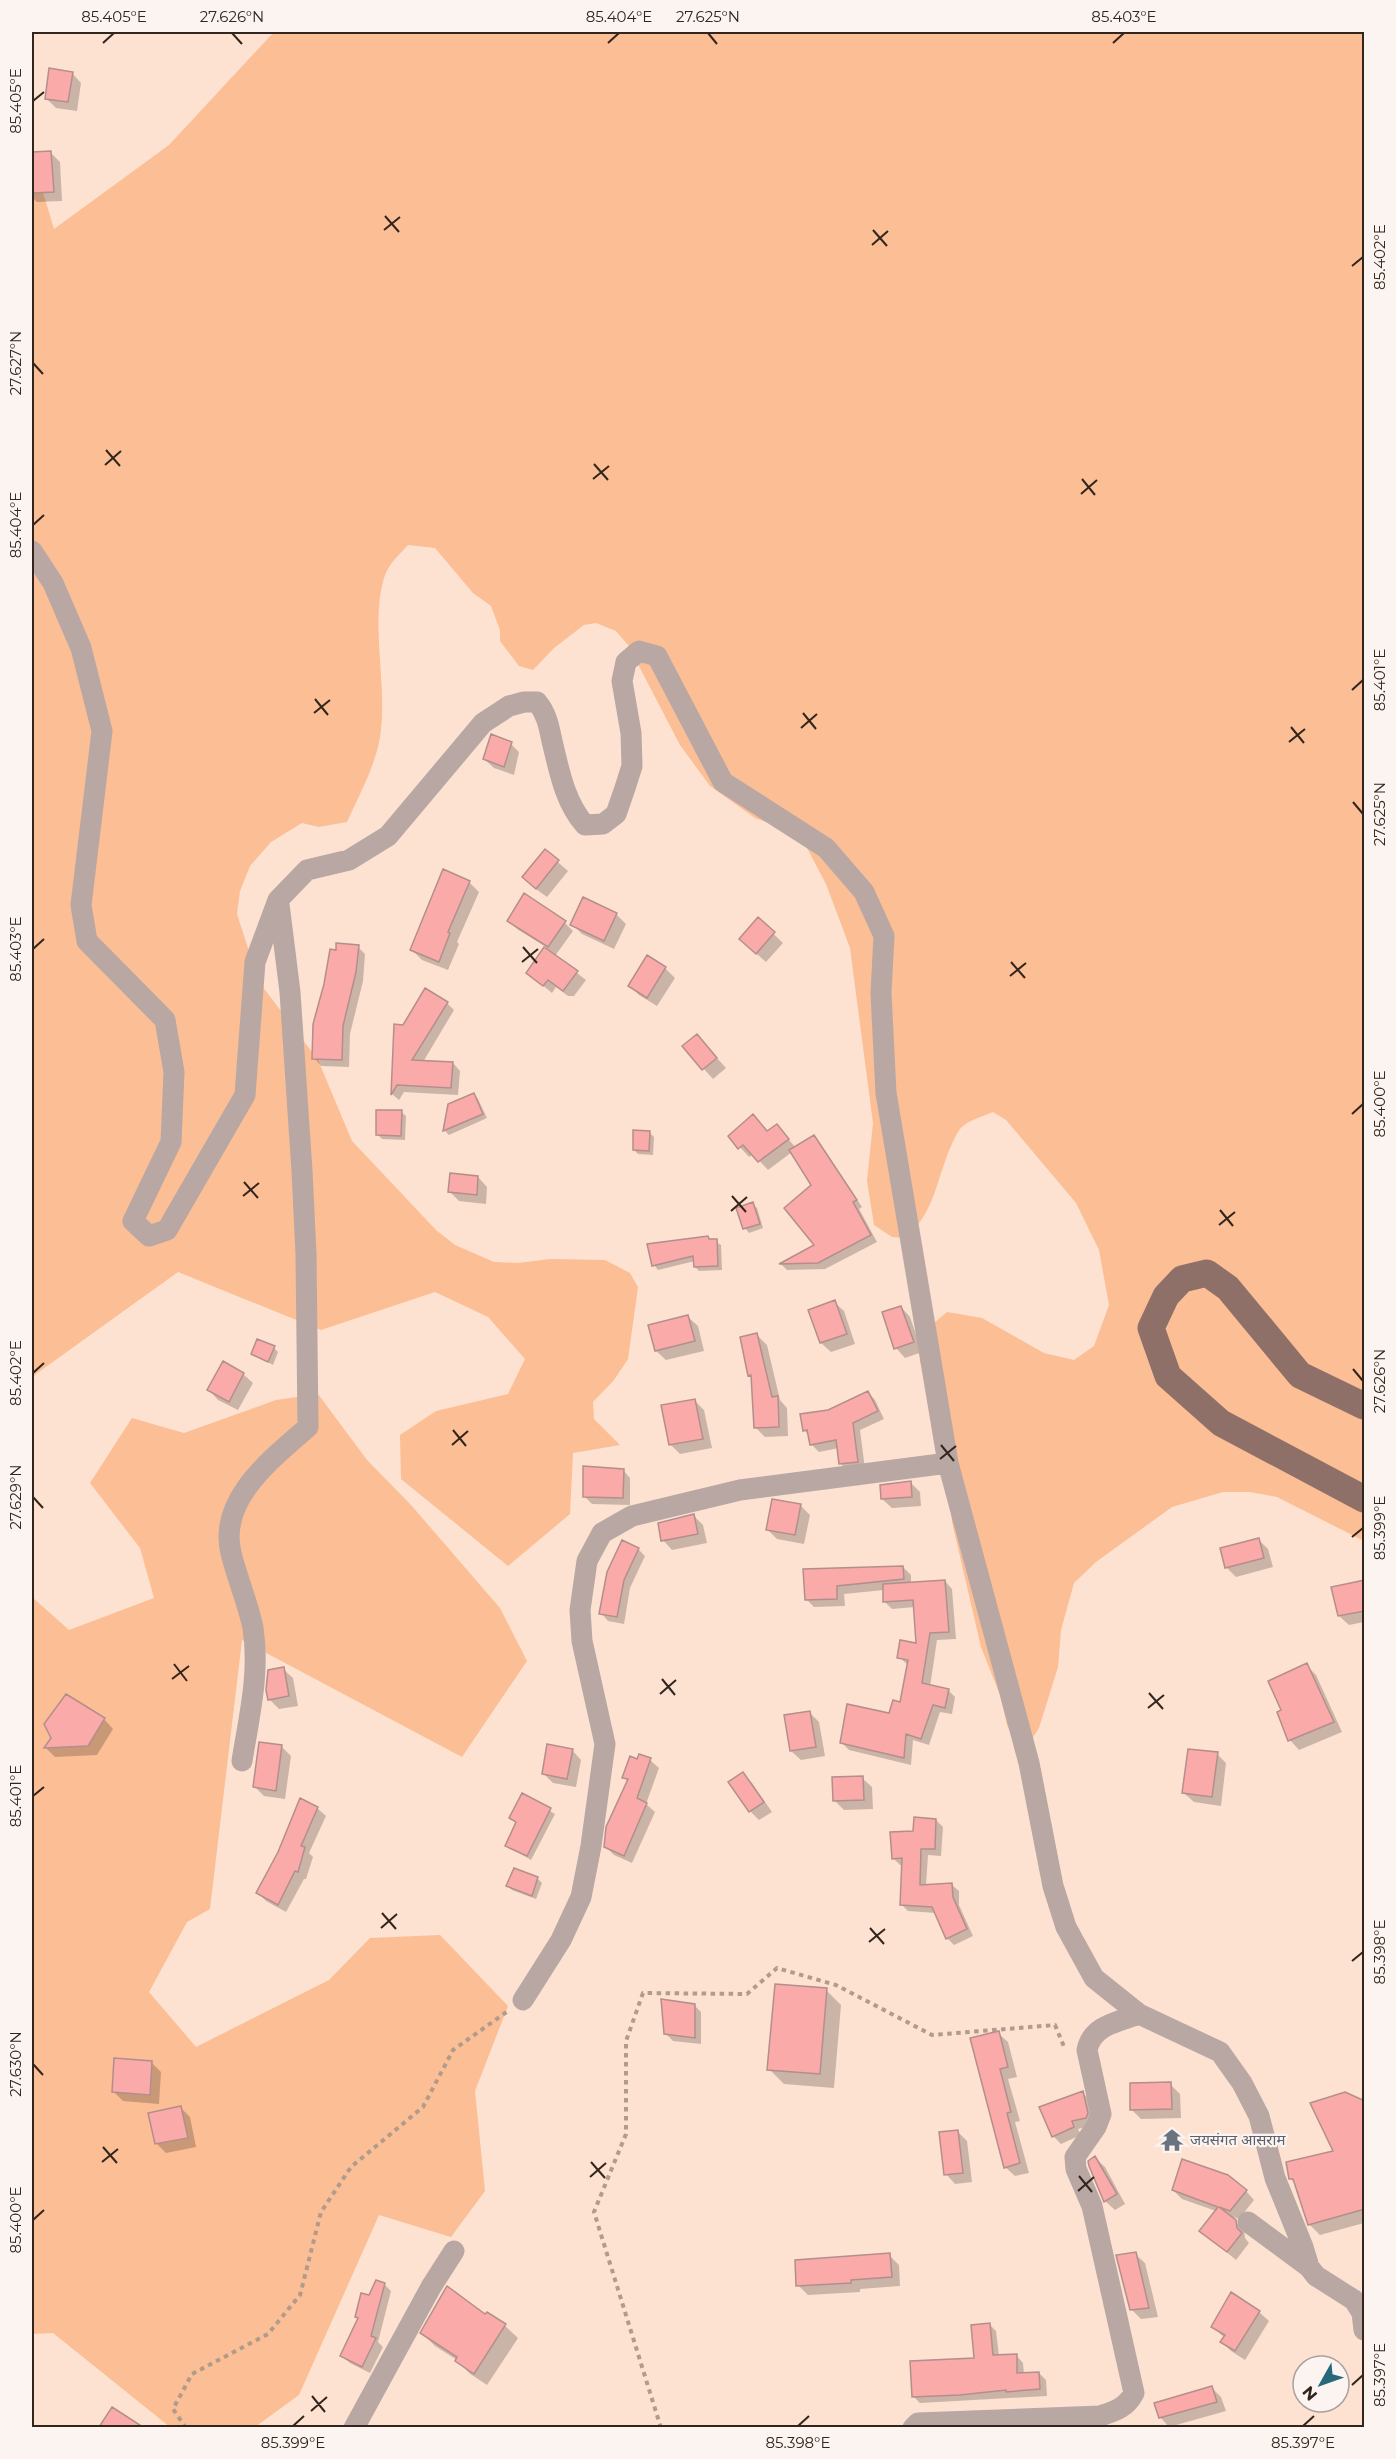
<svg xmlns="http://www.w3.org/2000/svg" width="1396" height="2459" font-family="Montserrat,'Noto Sans Devanagari',sans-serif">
	<rect width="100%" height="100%" fill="#fde2d1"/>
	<path fill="#fbbe95" d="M274,32H1364V1541L1277,1497L1250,1492H1223L1172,1507L1096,1562L1074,1583L1061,1630L1058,1667L1039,1728L1030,1742L1016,1743L1007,1725L1000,1695L981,1647L952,1522L948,1477L920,1360L926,1330L947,1312L982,1318L1044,1353L1074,1360L1094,1346L1109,1305L1099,1250L1076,1203L1006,1120L993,1112C984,1116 970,1120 963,1126C957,1131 954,1140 951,1146C936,1180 935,1213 905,1238L892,1237L874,1225L867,1181L873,1123L850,948L826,884L807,848L793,832L755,818L710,786L680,745L628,645L616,631L596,623L584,625L554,648L533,670L519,666L500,641V630L491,606L473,593L435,548L408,545C399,555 388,564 384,578C370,625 388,686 380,737C375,767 359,795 347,822L319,827L302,823L271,842L250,866L240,891L237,914L259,982L318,1060L352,1141L436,1230L455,1245L494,1262L518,1263L550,1259L605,1260L630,1273L638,1287L628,1359L614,1380L593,1402L594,1419L620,1445L573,1453L570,1514L508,1566L401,1479L400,1435L436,1411L508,1394L525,1359L488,1317L435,1292L321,1330L178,1272L36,1374L32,1379V156L54,229L169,145Z
		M318,1394L367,1460L411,1505L500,1608L527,1661L462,1757L242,1640L210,1909L187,1922L149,1992L196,2047L329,1980L370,1938L440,1935L508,2006L475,2091L485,2191L451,2237L379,2215L299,2395L255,2427H170L53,2333L32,2334V1597L69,1630L154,1598L140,1548L90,1483L132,1418L184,1433L276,1400Z"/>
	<path fill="#0003" d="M72,73L81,83L77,111L56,108L46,98Z
		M51,153L60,162L62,201L37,202L32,197V154Z
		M509,742L519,752L514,775L494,768L484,759Z
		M545,851L568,871L547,897L533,887Z
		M469,882L479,892L457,942L459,944L448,970L422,960L412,950Z
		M616,914L626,924L614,949L582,934L572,924Z
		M758,919L783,943L766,962L750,948Z
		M509,921L565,923L573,931L555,956L586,980L574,996H568L556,987L552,993L528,973L546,947L517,929Z
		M358,947L365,954L363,981L350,1034L349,1067L321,1066L314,1058L337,951Z
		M647,957L665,968L675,978L657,1006L639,995L630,986Z
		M447,1003L454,1010L423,1062L453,1063L460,1071L458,1095L404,1092L399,1100L392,1094L396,1026H403Z
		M697,1036L726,1068L713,1079L684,1047Z
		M474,1094L478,1099L487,1118L449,1135L445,1131L449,1105Z
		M401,1112L406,1116L405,1140L382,1139L378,1135Z
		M777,1126L796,1148L814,1137L820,1144L862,1207L859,1209L877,1242L825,1269L787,1270L781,1264L817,1245L813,1186L792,1152L768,1170L753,1154L749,1157L730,1136L768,1133Z
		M649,1132L654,1137L653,1155L638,1154L634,1150Z
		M478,1177L487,1187L486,1204L459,1201L450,1192Z
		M752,1204L757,1208L763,1228L749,1233L745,1228Z
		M708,1237L721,1245L722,1270L699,1271L695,1267V1261L658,1270L654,1265Z
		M834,1302L844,1311L855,1344L831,1352L821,1343Z
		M901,1307L910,1317L922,1352L905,1358L896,1348Z
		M688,1317L698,1326L704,1351L666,1360L656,1351Z
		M757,1335L767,1345L780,1400L787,1408L788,1436L765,1437L755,1427L753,1379L749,1375Z
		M274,1348L278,1352L273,1365L253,1354Z
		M243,1374L253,1383L238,1410L218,1400L209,1390Z
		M868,1392L875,1400L884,1419L860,1430L865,1469L848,1471L841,1464L839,1448L819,1452L812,1445L810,1436L804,1430L829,1411Z
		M694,1400L704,1410L712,1448L680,1454L670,1444Z
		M623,1470L630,1478V1505L592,1504L584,1496Z
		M910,1482L920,1492L921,1506L892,1508L882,1499Z
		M800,1505L810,1515L804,1544L777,1539L767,1529Z
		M694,1516L703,1525L707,1543L672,1550L663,1540Z
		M1259,1540L1268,1549L1273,1567L1236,1577L1226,1567Z
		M638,1549L645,1556L630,1588L624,1624L608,1621L601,1613Z
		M903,1567L911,1575V1584L945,1581L952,1589L956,1639L937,1640L930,1687L948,1690L955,1697L952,1714L940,1712L929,1745L913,1740L911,1765L849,1750L841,1742L890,1714L901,1704L908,1665L899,1657L918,1645L915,1607L892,1609L885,1602L884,1590L844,1594L845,1606L814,1607L806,1599L805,1571Z
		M1364,1581V1622L1349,1625L1339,1616Z
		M1306,1665L1316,1675L1342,1732L1299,1750L1290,1740L1283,1711Z
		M283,1669L293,1678L298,1706L279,1709L269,1699Z
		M810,1713L819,1722L825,1756L801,1760L791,1751Z
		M104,1719L113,1729L97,1755L55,1757L46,1748L53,1738Z
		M281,1746L291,1756L285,1799L264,1796L255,1787Z
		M572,1750L581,1760L576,1787L553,1783L543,1773Z
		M1217,1754L1226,1763L1221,1806L1194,1802L1184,1793Z
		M650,1760L659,1768L646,1804L655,1812L632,1863L614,1855L605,1846L628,1782L624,1777L638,1761Z
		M743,1774L752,1783L772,1812L759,1820L750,1811Z
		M862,1778L872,1787L873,1809L844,1810L834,1800Z
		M523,1795L555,1814L531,1860L507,1846L517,1823L511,1818Z
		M317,1808L326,1816L309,1853L313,1857L306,1879H304L286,1912L266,1901L258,1893Z
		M936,1820L943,1827L941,1856L928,1855L926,1886L952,1885L959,1891V1905L973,1936L954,1945L947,1938L936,1913L908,1911L901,1904L903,1865H900L893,1858L915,1833Z
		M515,1870L538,1879L542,1883L536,1899L512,1890L507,1886Z
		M826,1990L841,2005L834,2088L784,2084L769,2069Z
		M694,2005L701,2012V2044L673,2041L665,2033Z
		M998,2033L1008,2042L1017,2077L1008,2079L1020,2121L1015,2122L1029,2173L1015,2176L1005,2167L972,2040Z
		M151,2062L161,2072L159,2104L123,2101L114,2092Z
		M1170,2084L1180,2094L1181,2118L1141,2119L1132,2110Z
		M1083,2093L1090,2100L1094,2125L1078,2129L1081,2135L1061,2144L1053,2136Z
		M1364,2103V2223L1320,2235L1309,2224L1296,2184L1291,2179L1335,2152Z
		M181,2108L190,2117L196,2147L166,2153L156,2143Z
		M957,2131L967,2141L972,2182L955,2184L946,2174Z
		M1095,2158L1105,2167L1125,2204L1115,2210L1105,2201Z
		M1173,2190L1246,2191L1254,2200L1239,2219L1228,2215L1244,2230L1245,2238L1249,2243L1236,2260L1201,2231L1216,2211L1182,2199Z
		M1135,2254L1145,2263L1158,2317L1141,2319L1131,2309Z
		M889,2255L899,2265L900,2286L860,2289V2292L808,2295L798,2285Z
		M384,2284L391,2291L378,2342L383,2347L370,2373L350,2363L342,2356L370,2296Z
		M1259,2312L1269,2321L1245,2360L1231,2351L1222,2342L1225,2338L1212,2327Z
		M486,2317L505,2326L518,2338L487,2385L469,2373L457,2360L435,2346L422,2333Z
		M989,2324L996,2331L999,2356L1016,2355L1023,2363L1024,2374L1039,2373L1046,2380L1047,2396L920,2403L913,2396L976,2360Z
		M1212,2388L1221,2397L1226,2411L1169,2427L1160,2417Z
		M113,2409L140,2428H100Z"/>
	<path fill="#faaaa8" stroke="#b48e8c" stroke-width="1.5" d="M49,68L73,72L68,102L45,99Z
		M51,151L54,192L32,193V152Z
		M491,734L512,742L504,767L483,759Z
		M545,849L559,860L536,889L522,877Z
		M443,869L470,881L448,932L450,933L439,962L410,950Z
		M524,893L566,921L548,947L507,921Z
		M583,897L617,913L604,941L570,925Z
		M758,917L775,932L756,954L739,939Z
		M336,943L359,945L356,972L343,1026L342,1060L312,1059L313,1024L324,984L330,949L336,950Z
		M544,947L578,971L563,991L548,980L543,986L526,973Z
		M647,955L666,967L647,998L628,986Z
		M425,988L448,1002L412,1060L453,1062L451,1088L397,1085L391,1095L394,1024L403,1025Z
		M697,1034L717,1058L702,1070L682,1046Z
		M474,1093L483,1114L443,1131L448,1104Z
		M376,1110H402L401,1136L376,1135Z
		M753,1114L767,1131L777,1124L789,1139L758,1162L743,1145L738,1149L728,1136Z
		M633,1130L650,1131L649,1151L633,1150Z
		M814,1135L857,1200L853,1202L871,1235L818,1263L779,1264L814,1245L784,1208L811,1185L789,1150Z
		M450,1173L478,1176L477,1195L448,1192Z
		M753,1202L760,1224L743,1229L736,1208Z
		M708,1236L709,1239H717L718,1266L694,1267L693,1256L652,1266L647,1244Z
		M835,1300L847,1334L820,1343L808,1310Z
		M901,1306L914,1342L894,1349L882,1312Z
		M688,1315L695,1341L655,1351L648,1325Z
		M757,1333L772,1397L778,1396L779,1427L754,1428L751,1375L748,1376L740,1337Z
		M257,1339L275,1346L268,1362L251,1354Z
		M223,1361L244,1373L229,1402L207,1390Z
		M868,1391L878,1411L853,1423L858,1462L839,1464L836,1440L810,1445L807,1430L803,1431L800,1414L828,1410Z
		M695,1399L703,1439L669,1445L661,1405Z
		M583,1466L624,1469L623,1498L583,1497Z
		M911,1481L912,1497L881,1499L880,1485Z
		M772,1499L801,1504L795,1535L766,1530Z
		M694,1514L698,1534L661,1541L658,1523Z
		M1259,1538L1264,1558L1225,1568L1220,1548Z
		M622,1540L639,1548L624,1580L617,1617L599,1614L607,1572Z
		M903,1566L904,1579L837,1586V1599L805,1600L803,1569Z
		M945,1580L949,1632L930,1633L922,1683L949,1689L945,1708L933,1705L921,1739L906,1734L904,1758L840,1743L847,1704L889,1713L893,1700L900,1702L908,1660L897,1658L900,1640L916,1643L913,1600L883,1602V1584Z
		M1365,1580V1611L1338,1616L1331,1587Z
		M1307,1663L1334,1722L1288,1741L1277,1712L1281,1710L1268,1681Z
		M284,1667L289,1696L268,1700L266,1690L268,1670Z
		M66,1694L105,1718L88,1746L44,1748L51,1738L44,1724Z
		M810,1711L816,1747L790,1751L784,1715Z
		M259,1742L282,1745L276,1791L253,1787Z
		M547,1744L573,1749L567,1779L542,1774Z
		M1188,1749L1218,1752L1212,1797L1182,1793Z
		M639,1754L651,1758L637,1798L647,1803L624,1856L604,1847L606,1827L628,1779L622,1778L630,1756L637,1759Z
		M743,1772L764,1802L749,1812L728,1782Z
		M863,1776L864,1800L833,1801L832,1777Z
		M522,1793L551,1808L527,1856L505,1846L516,1822L509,1818Z
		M300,1798L318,1807L301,1846L305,1847L298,1872L295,1871L278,1905L256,1893L278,1852Z
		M914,1817L936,1819L935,1849H921L920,1885L952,1883L953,1897L967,1929L946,1939L932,1907L900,1905L902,1858L892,1859L890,1832L913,1831Z
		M514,1868L538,1877L532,1896L506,1886Z
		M775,1984L827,1988L820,2074L767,2070Z
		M661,1999L695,2004V2038L664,2034Z
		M999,2031L1008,2067L1000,2069L1011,2112L1007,2113L1020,2163L1004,2168L970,2038Z
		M114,2058L152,2061L150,2095L112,2092Z
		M1171,2082L1172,2109L1130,2110V2083Z
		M1083,2091L1088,2113L1086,2118L1072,2121L1074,2127L1052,2137L1039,2107Z
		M1345,2092L1365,2101V2209L1308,2225L1293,2179H1289L1286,2162L1333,2151L1310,2103Z
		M181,2106L188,2138L155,2144L148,2113Z
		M958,2130L963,2173L944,2175L939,2132Z
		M1095,2156L1117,2194L1104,2202L1089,2166L1088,2161Z
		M1182,2159L1228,2175L1247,2190L1230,2211L1219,2207L1236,2220L1237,2228L1242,2233L1227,2252L1199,2231L1218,2207L1172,2190Z
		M1136,2252L1149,2308L1130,2310L1116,2255Z
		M890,2253L892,2277L851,2280V2283L796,2286L795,2260Z
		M376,2280L385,2283L371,2336L376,2338L362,2367L340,2356L358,2318L355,2317L361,2293L369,2295Z
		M447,2286L485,2314L487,2312L506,2324L474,2374L455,2361L457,2357L420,2333Z
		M1231,2292L1260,2311L1235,2351L1220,2342L1225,2335L1211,2327Z
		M990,2323L993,2355L1017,2354V2373L1039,2372L1040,2389L1006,2392V2390L960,2395L912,2397L910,2361L974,2358L971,2325Z
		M1212,2386L1217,2402L1159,2418L1154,2403Z
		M112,2407L143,2427H99Z"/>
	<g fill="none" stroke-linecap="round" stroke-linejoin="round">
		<path stroke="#b09b8d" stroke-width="4" stroke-dasharray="4.5 4.5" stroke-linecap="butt" d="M186,2428L173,2409L192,2374L268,2334L300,2295L321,2212L351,2167L423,2107L453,2050L508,2011
			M661,2428L594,2212L626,2134V2041L643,1993L747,1994L777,1968L836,1985L932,2035L1055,2025L1065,2049"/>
		<path stroke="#b8a7a3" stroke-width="21" d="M32,551L53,583L81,648L102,731L81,905L87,941L165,1020L174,1072L171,1142L133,1221L149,1236L167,1230L245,1095L255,962L278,900L307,870L349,860L388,836L483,723L509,706L524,702H537C547,714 549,727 552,741C559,770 565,803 585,825L603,824L616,814L625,788L632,766L631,733L622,681L626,662L639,651L657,656L723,782L826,848L864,892L884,936L881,993L886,1093L948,1463L1029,1763L1053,1886L1066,1927L1094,1978L1139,2014L1220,2052L1242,2083L1259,2116L1275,2178L1303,2247L1309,2267L1316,2276L1354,2300L1362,2313L1364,2330
			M242,1761C249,1717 260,1673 253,1628C248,1603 237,1578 231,1553C218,1499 272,1459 308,1427L306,1254L302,1171L290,992L279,904
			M523,2000L561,1940L581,1897L591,1846L605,1744L582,1641L580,1610L587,1561L602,1533L632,1516L740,1490L948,1463
			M1248,2222L1309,2267
			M354,2428L431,2287L454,2251
			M913,2428L918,2423L1100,2416C1115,2411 1126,2408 1134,2393L1092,2206L1076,2169L1075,2157L1096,2127L1101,2114L1087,2050C1092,2025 1118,2022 1139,2014"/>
		<path stroke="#8e7069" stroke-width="27" d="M1364,1406L1300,1375L1228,1288L1207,1273L1182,1279L1166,1296L1151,1328L1168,1376L1221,1423L1364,1499"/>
	</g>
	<path fill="none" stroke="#32251d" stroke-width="2" d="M232,33L242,44M708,33L717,44M103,43L114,33M608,43L619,33M1113,43L1124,33M33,101L44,92M385,216L399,232M384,230L400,217M873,230L887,246M872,245L888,231M1352,266L1363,257M33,363L43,374M106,450L120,466M594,464L608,480M105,465L121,451M593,479L609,466M1082,479L1095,495M1081,494L1097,480M33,525L44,515M1352,690L1363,680M315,699L328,715M314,713L330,700M803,713L816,729M1291,727L1304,743M801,728L817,714M1289,742L1305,729M1353,802L1363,814M523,947L537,963M33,949L44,939M522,962L538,949M1011,962L1025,978M1010,976L1026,963M1352,1114L1363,1104M244,1182L258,1198M243,1196L259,1183M732,1196L746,1212M1220,1210L1233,1226M731,1211L747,1197M1219,1225L1235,1212M1353,1369L1363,1381M33,1373L44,1363M453,1430L466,1446M452,1445L468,1431M941,1445L954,1461M940,1459L956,1446M33,1497L43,1508M1352,1537L1363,1528M174,1664L187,1681M172,1679L189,1666M662,1679L675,1695M1149,1693L1163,1709M660,1694L676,1680M1148,1708L1164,1695M33,1796L44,1787M382,1913L396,1929M381,1928L397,1914M870,1928L884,1944M869,1942L885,1929M1352,1961L1363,1952M33,2064L43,2075M103,2147L117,2163M102,2162L118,2149M591,2162L605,2178M1079,2176L1092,2192M590,2177L606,2163M1078,2191L1094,2177M33,2220L44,2210M1352,2385L1363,2375M312,2396L325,2412M311,2411L327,2397M293,2426L304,2416M798,2426L809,2416M1303,2426L1314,2416"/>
	<defs>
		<g id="temple-bare" transform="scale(1.8)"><path d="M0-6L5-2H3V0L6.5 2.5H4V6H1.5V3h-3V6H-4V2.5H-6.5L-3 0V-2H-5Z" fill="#6b7280" stroke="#fbf4f0" stroke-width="2.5" paint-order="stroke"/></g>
	</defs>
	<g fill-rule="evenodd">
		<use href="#temple-bare" x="1172" y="2140"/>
	</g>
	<g text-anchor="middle" stroke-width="4.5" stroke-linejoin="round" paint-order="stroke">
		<g font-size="15" fill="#5b616d" stroke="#fbf4f0" text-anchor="start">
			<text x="1190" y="2145">जयसंगत आसराम</text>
		</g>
	</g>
	<rect width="1396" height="2459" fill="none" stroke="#fbf4f0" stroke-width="66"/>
	<g transform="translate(1321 2384) rotate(230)"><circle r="28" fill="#fbf4f0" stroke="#aba19c" stroke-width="1.5"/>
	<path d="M0-4.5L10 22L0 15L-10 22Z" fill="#25697a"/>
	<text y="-9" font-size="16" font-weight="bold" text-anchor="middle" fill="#32251d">N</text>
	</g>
	<rect x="33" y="33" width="1330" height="2393" fill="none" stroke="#32251d" stroke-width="2"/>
	<g font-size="15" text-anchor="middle" fill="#32251d">
		<text x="114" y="22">85.405°E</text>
		<text x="232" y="22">27.626°N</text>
		<text x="619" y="22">85.404°E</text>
		<text x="708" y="22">27.625°N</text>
		<text x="1124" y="22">85.403°E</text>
		<text transform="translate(16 101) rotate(-90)" y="5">85.405°E</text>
		<text transform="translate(1380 257) rotate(-90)" y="5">85.402°E</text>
		<text transform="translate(16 363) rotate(-90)" y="5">27.627°N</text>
		<text transform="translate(16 525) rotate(-90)" y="5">85.404°E</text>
		<text transform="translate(1380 680) rotate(-90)" y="5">85.401°E</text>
		<text transform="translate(1380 814) rotate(-90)" y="5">27.625°N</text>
		<text transform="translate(16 949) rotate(-90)" y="5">85.403°E</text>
		<text transform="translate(1380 1104) rotate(-90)" y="5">85.400°E</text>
		<text transform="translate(16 1373) rotate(-90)" y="5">85.402°E</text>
		<text transform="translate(1380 1381) rotate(-90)" y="5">27.626°N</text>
		<text transform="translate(16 1497) rotate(-90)" y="5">27.629°N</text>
		<text transform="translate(1380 1528) rotate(-90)" y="5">85.399°E</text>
		<text transform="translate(16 1796) rotate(-90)" y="5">85.401°E</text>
		<text transform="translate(1380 1952) rotate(-90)" y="5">85.398°E</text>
		<text transform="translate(16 2064) rotate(-90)" y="5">27.630°N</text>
		<text transform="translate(16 2220) rotate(-90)" y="5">85.400°E</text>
		<text transform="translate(1380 2375) rotate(-90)" y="5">85.397°E</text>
		<text x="293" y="2448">85.399°E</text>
		<text x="798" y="2448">85.398°E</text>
		<text x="1303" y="2448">85.397°E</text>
	</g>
</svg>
